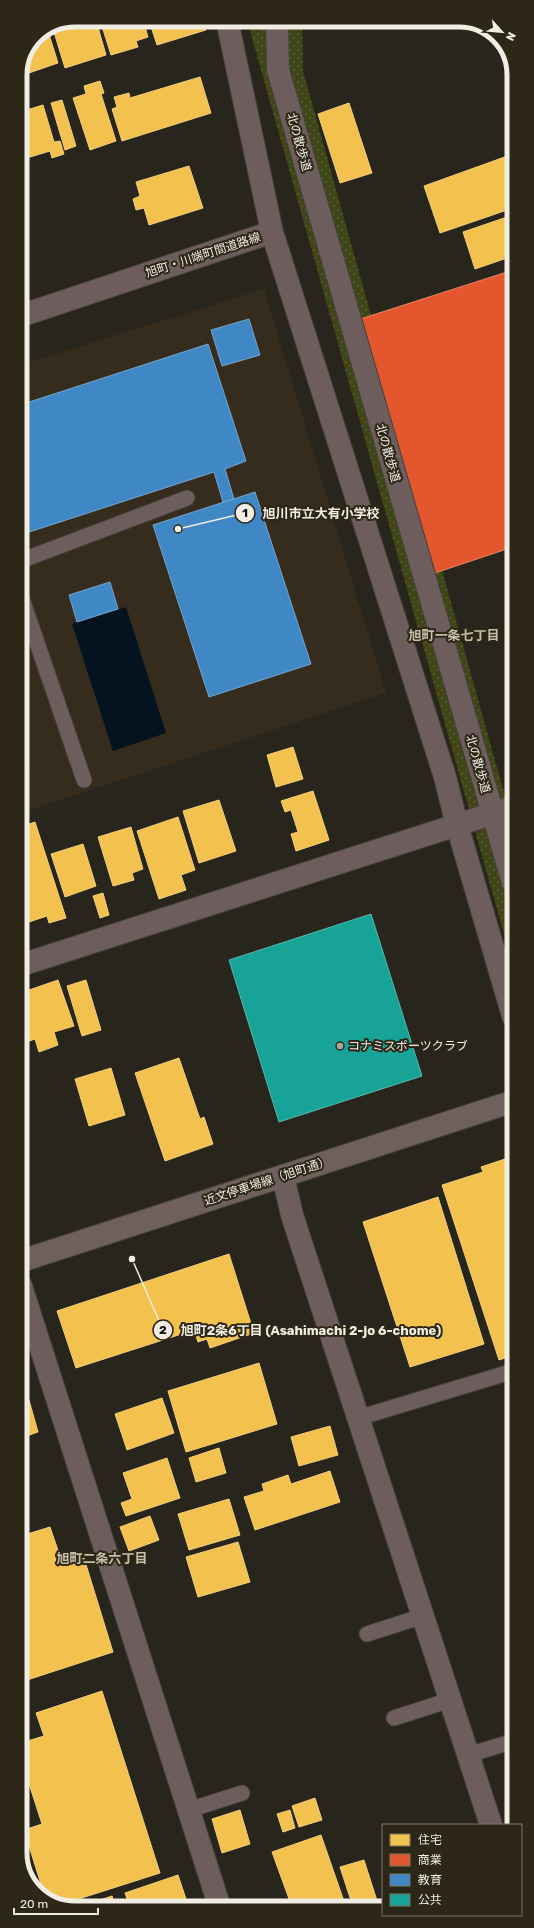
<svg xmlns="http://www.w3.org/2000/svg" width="534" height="1928" font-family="Rubik,'Noto Sans JP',sans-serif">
	<defs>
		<pattern id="grass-dots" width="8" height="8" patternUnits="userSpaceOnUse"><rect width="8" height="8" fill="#3e4516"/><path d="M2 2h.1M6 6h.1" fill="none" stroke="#5a6038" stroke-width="1.8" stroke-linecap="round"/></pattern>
	</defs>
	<rect width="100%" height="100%" fill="#28251c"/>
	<path fill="#362c1e" d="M264,289L386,693L20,813V365Z"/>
	<path fill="url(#grass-dots)" d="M247,20H302L303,71L513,825V966Z"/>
	<path fill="#051321" d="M126,607L166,733L113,751L72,624Z"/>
	<path fill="#f2c14e" stroke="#f2ce7b" d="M75,20H96L106,55L65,68L53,29Z
		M100,20H143L148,37L136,41L138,47L111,55Z
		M149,20H203L206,30L157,45Z
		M48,31L58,63L26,74L24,66L36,36Z
		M200,77L211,113L122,141L112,109L117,107L114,97L129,93L130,98Z
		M100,81L104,93L101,94L116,141L90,150L73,98L86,94L84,86Z
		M62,100L76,146L65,150L51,103Z
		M349,103L372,173L340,183L318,114Z
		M43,105L54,142L60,141L64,154L52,158L50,151L20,160V112Z
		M513,154V208L440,233L424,186Z
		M189,166L203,208L149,225L144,208L136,210L133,199L140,196L136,182Z
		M513,215V256L475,269L463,232Z
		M20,244L24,257L20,259Z
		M293,747L303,779L276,787L267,755Z
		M313,791L329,840L296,851L291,834L298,832L291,810L285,812L281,801Z
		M219,800L236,851L199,863L183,811Z
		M178,817L195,870L181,875L186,890L159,899L137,831Z
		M35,822L66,918L49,923L47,916L29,922L21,895L20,827Z
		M131,827L143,869L132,873L134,880L113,886L98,837Z
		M83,844L96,886L65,897L51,854Z
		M103,893L109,915L100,918L93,896Z
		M58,980L74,1026L54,1032L58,1045L39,1052L35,1039L21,1044V988L27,986L29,990Z
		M86,980L101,1030L82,1036L67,986Z
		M179,1058L200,1119L204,1117L213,1144L165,1161L135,1073Z
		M111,1068L125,1115L89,1126L75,1079Z
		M514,1156V1355L499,1360L442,1185L483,1172L481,1167Z
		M438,1197L484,1344L410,1367L363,1222Z
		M229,1254L254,1333L210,1348L207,1339L198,1342L194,1330L76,1368L57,1311Z
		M259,1363L277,1424L186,1452L168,1391Z
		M162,1398L174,1433L127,1450L115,1414Z
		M29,1400L38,1432L21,1438V1402Z
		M330,1426L338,1455L299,1466L291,1437Z
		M219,1448L226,1473L196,1482L189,1458Z
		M167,1458L180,1498L126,1516L121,1503L132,1499L123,1473Z
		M330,1471L340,1502L255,1530L244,1497L264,1491L262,1484L288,1475L291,1484Z
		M229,1499L240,1535L189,1550L178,1514Z
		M150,1516L159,1540L129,1551L120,1527Z
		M50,1527L63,1565L84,1558L113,1652L21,1682V1536Z
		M238,1542L250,1582L198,1597L186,1557Z
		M102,1691L160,1873L63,1904L45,1897L24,1830L42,1824L21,1759V1743L44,1736L36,1713Z
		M315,1798L322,1820L299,1827L292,1806Z
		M240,1810L250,1844L222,1853L212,1819Z
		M290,1810L295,1828L283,1832L277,1814Z
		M321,1835L346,1907H292L272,1852Z
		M364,1860L379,1907H353L340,1867Z
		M178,1875L189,1908H130L125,1893Z
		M112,1896L116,1908H89L88,1904Z"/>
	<path fill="#e4572e" stroke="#e88464" d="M513,270V547L435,573L354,321Z"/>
	<path fill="#3f88c5" stroke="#74a6ce" d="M249,319L260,355L222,366L211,330Z
		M208,344L246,461L225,469L234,499L223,502L214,472L20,535V405Z
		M255,492L311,664L209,697L153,525Z
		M110,582L118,609L77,622L69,595Z"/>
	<path fill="#17a398" stroke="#58b9ae" d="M371,914L422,1076L279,1122L229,960Z"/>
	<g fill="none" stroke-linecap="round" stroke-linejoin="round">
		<g stroke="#434039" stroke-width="17">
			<path id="lane" d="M20,561L187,498
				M20,593L84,780
				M358,1418L514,1371
				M367,1634L423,1616
				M394,1718L450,1700
				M468,1755L514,1741
				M189,1810L242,1793"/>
		</g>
		<g stroke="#434039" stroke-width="24">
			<path id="street" d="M227,20L272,232L445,777L457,825L513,1016
				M277,20L278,70L513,883
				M20,316L272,232
				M21,965L513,807
				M283,1176L292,1215L491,1825
				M21,1286L220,1908"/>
		</g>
		<g stroke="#434039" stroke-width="24">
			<path id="secondary" d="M21,1261L514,1101"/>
		</g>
		<use href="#lane" stroke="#6d5d5c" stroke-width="15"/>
		<use href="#street" stroke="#6d5d5c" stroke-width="22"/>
		<use href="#secondary" stroke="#6f605d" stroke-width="22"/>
	</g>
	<circle fill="#aba79d" stroke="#2d2717" stroke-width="1.5" cx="340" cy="1046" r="4"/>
	<g text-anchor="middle" stroke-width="4" stroke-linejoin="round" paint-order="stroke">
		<g font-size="12" fill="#f1ede3" stroke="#2d2717">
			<text transform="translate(299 142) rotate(74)" y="4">北の散歩道</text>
			<text transform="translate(203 255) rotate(-18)" y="4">旭町・川端町間道路線</text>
			<text transform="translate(388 453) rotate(74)" y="4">北の散歩道</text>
			<text transform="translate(478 764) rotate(74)" y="4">北の散歩道</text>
			<text transform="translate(267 1181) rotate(-18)" y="4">近文停車場線（旭町通）</text>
		</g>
		<g font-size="12" fill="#f1ede3" stroke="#2d2717" text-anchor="start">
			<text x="348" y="1050">コナミスポーツクラブ</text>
		</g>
		<g font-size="13" font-weight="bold" fill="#c6beaa" stroke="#2d2717">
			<text x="454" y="640">旭町一条七丁目</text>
			<text x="102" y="1563">旭町二条六丁目</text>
		</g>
	</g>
	<path d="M0 0H534V1928H0ZM75 27H459A48 48 0 0 1 507 75V1853A48 48 0 0 1 459 1901H75A48 48 0 0 1 27 1853V75A48 48 0 0 1 75 27Z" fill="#2d2717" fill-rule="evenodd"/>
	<path fill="none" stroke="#f1ede3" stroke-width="5" d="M75 27H459A48 48 0 0 1 507 75V1853A48 48 0 0 1 459 1901H75A48 48 0 0 1 27 1853V75A48 48 0 0 1 75 27Z"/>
	<path fill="none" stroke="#f1ede3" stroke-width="1.5" d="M178 529L245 513M132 1259L163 1330"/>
	<g fill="#f1ede3" stroke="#2d2717" stroke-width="1.5">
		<circle cx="178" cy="529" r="4"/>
		<circle cx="132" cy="1259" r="4"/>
		<circle cx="245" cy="513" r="10"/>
		<circle cx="163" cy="1330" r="10"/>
	</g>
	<g font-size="12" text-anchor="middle" font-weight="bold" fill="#111">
		<text x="245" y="517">1</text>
		<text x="163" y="1334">2</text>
	</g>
	<g font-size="13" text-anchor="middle" font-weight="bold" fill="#f1ede3" stroke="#2d2717" stroke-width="4" stroke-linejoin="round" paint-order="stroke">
		<text x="321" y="518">旭川市立大有小学校</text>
		<text x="311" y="1335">旭町2条6丁目 (Asahimachi 2-jo 6-chome)</text>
	</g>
	<rect x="382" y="1824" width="140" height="92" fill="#2d2717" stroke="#7b7669"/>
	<rect x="390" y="1834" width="20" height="12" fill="#f2c14e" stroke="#7b7669"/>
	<text x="418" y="1844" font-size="12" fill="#f1ede3">住宅</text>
	<rect x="390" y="1854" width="20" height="12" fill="#e4572e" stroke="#7b7669"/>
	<text x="418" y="1864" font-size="12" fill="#f1ede3">商業</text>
	<rect x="390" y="1874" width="20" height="12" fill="#3f88c5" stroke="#7b7669"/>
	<text x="418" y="1884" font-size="12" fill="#f1ede3">教育</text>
	<rect x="390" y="1894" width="20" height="12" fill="#17a398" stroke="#7b7669"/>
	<text x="418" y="1904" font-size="12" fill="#f1ede3">公共</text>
	<g transform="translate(502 32) rotate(117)" stroke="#2d2717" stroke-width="3" paint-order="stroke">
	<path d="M0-3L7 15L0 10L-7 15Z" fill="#f1ede3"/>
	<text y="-6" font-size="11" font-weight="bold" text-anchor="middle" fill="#f1ede3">N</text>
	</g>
	<path d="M14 1908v6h84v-6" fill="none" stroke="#f1ede3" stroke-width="2"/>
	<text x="20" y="1908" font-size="12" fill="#f1ede3" stroke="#2d2717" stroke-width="3" paint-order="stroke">20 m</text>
</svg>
